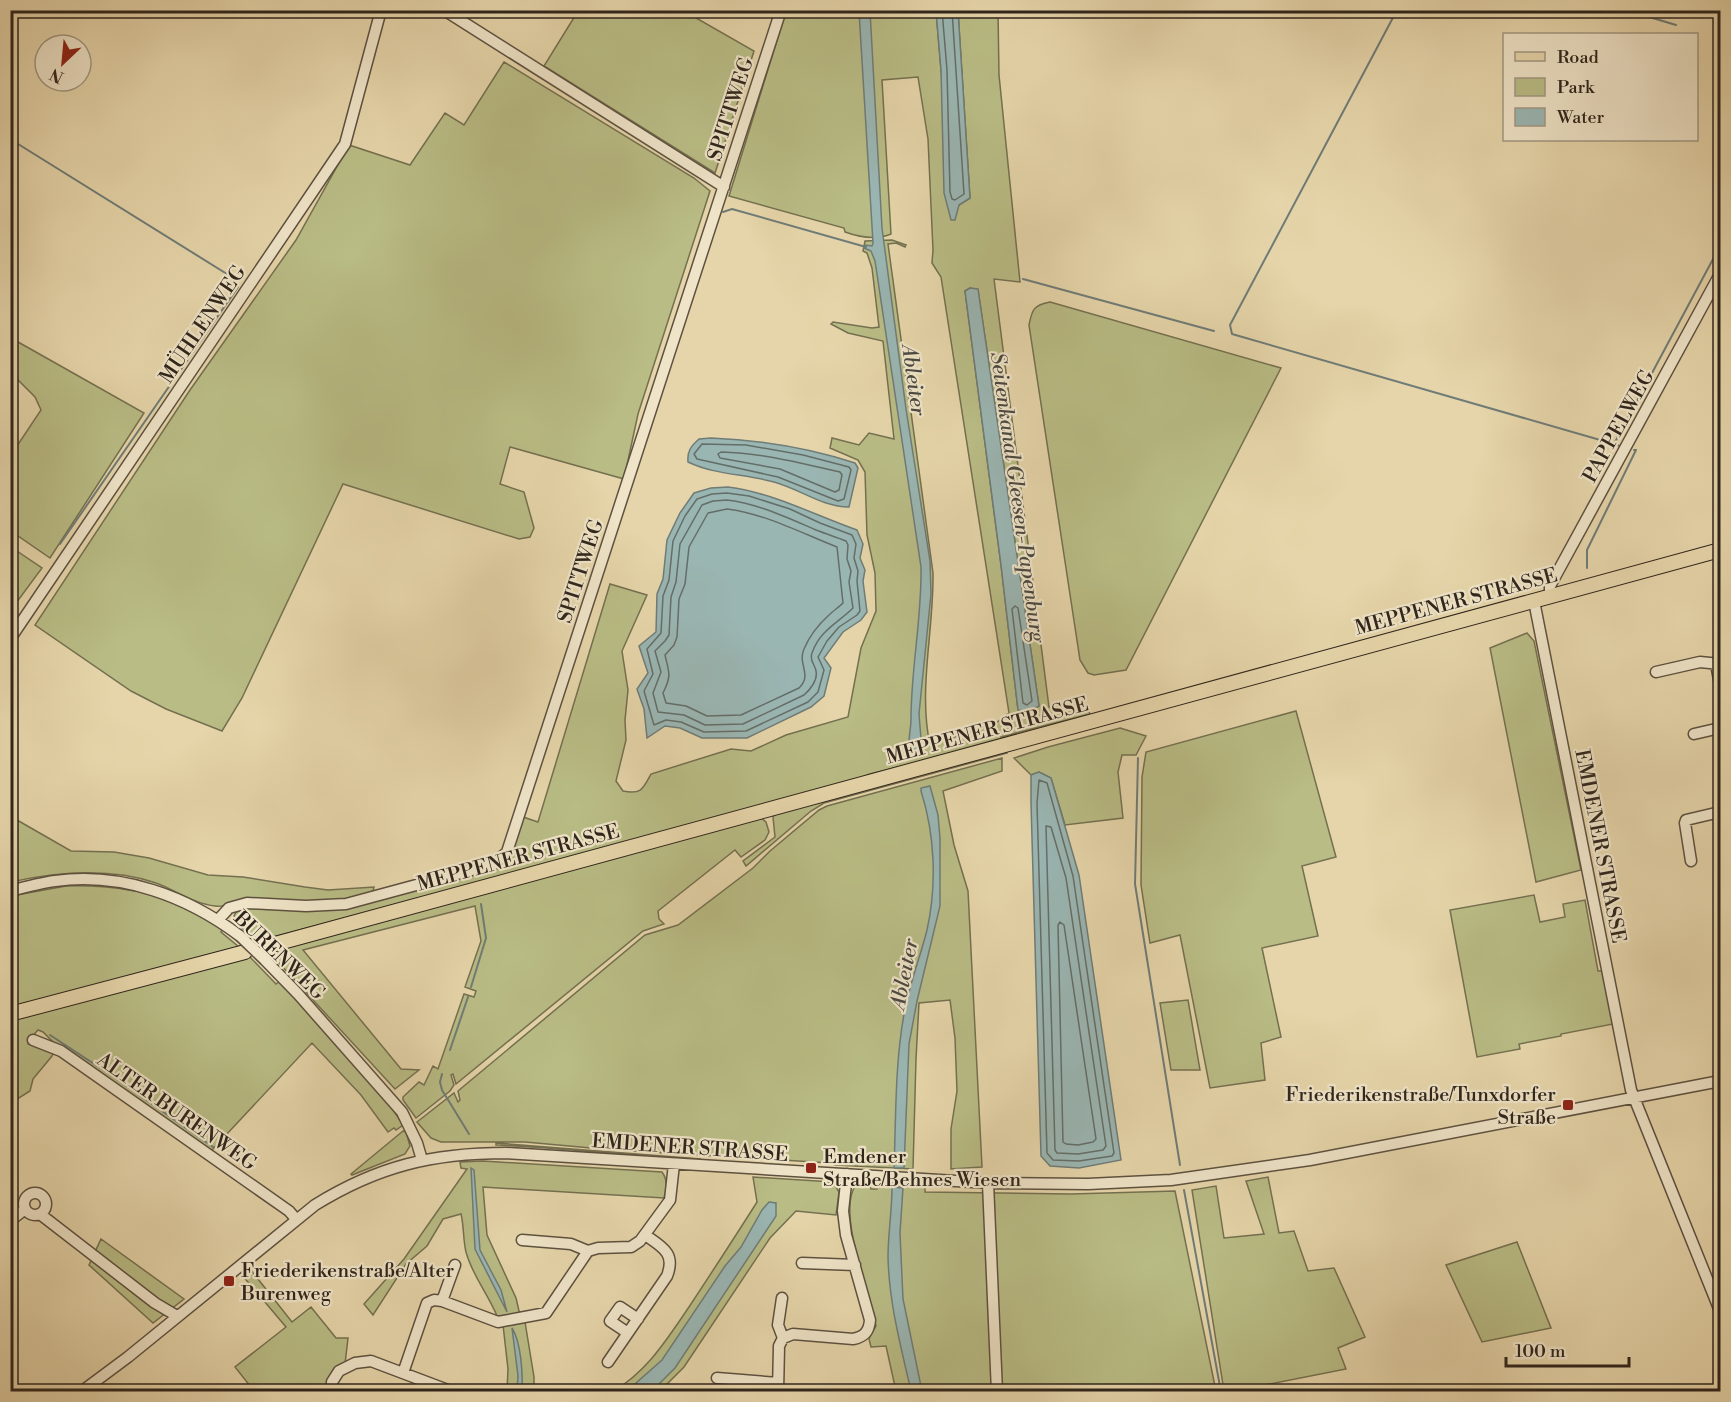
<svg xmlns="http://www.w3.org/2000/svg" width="1731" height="1402" font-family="'Libre Bodoni',serif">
	<rect width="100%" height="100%" fill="#e6d5aa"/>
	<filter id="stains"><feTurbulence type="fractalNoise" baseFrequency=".00333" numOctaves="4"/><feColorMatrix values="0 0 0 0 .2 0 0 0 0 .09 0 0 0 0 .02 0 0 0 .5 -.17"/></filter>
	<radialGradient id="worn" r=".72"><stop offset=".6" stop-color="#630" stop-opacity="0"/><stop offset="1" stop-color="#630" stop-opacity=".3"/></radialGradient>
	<path fill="#b9bc85" stroke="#747050" stroke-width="1.5" fill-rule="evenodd" d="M578,11H684L754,51L715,173L544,66Z
		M786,11H936L941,70L959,205L970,198L958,11H998L999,75L1020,282L994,279L1049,707L1086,705L1090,714L1001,737L1002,741L870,774L839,786L258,941L236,923L234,916L236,912L244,908L311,910L495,868L523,817L538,822L610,584L647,595L622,651L628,690L625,720L626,740L616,781L623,791C641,795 643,789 651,774L731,749L751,751L786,735L848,717L861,648L876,611L875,573L867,535L865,472L858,460L830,448L832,438L859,445L869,433L894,439L883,341L848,333L831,324L833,322L872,328L879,327L872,268L867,253L863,251L865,241L892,240L906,245L905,247L896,243L888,244L933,573C934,630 918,689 930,745L996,723L1009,713L941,277L932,263L933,250L928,139L918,77L882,80L891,234C877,240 859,237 845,232L844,228L729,196ZM970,288L978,290L1039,706L1027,712L1018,710L1001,565L965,291Z
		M504,62L694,178L710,191L638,414L624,479L510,447L500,484L524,492L534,528L530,537L519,539L343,484L242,698L222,731L166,709L131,691L35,625L190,390L296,240L349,145L410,165L445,113L464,125Z
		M1050,302L1281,368L1126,670L1094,675L1088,673L1080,660L1029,325C1032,309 1034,305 1050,302Z
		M11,338L144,413L50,558L11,531V455L41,410L35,397L11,373Z
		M11,547L42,568L11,610Z
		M1527,633L1534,641L1581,870L1536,882L1490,648Z
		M1296,711L1336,857L1302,866L1318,936L1262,948L1281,1037L1261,1043L1265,1080L1210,1088L1180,935L1150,943L1141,885L1142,777L1146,752Z
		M1120,728L1146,736L1136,755H1122L1118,772L1123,818L1065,825L1051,778L1039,772L1031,775L1014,758L1048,747Z
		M1006,751L1007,753L824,803L811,811L746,866L743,861L775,837L773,817L775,814Z
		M1002,758V771L943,791L954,845L968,891L982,1167L951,1169V1129L957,1091L955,1038L950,1000L919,1003L916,1059L913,1169L835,1165L830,1163L602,1149L525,1142H441L431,1138L417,1122L454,1093L458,1102L460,1100L458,1091L645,935L678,925L753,868L770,851L819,810L827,806Z
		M10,816L71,851L114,852L149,858L208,875L243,877L305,887L328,890L374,887L373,891C340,910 280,899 242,901C233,902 225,908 215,906C195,904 175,890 156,883C109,867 57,872 11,882Z
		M761,818L766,822L769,832L765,840L741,857L735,850L658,911L659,919L664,924L643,931L456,1084L453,1074L451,1075L454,1085L450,1091L416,1118L403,1100V1097L419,1082L424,1085L433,1066L438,1069L464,994L474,997L476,991L465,987L481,941L475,906L303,950L401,1069L419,1070L395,1089L268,951Z
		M66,886C105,885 145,889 182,906C196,912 209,921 223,929L221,932L239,947L11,1009V896Z
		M1534,895L1540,922L1565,917L1563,904L1585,900L1598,971H1603L1613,1024L1561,1034V1036L1519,1044L1520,1049L1477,1057L1450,910Z
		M250,957L276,984L280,981L368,1080L390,1105L403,1125L396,1130L394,1128L388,1132L361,1095L312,1043L211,1151L58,1047L43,1032L38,1030L28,1041V1044L54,1052L52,1056L33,1079L30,1091L11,1103V1021Z
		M1188,1000L1200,1070H1171L1160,1003Z
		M403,1131L406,1132L410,1146L405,1154L352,1175L351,1174Z
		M496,1143L700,1159V1161C632,1156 564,1148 496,1145Z
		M483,1161L662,1172C668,1180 667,1189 664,1198L483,1187L487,1235L516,1298L520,1315L501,1317L497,1316C488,1294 472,1275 466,1252C463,1240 464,1226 461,1214L443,1219L427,1246L406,1264L373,1315L364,1304L404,1259L467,1169L461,1168L460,1162Z
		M753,1177L833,1182L839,1192L836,1215L796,1211L770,1238L684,1367L660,1391L612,1392C647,1372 667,1339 689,1307C712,1272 735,1237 757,1202Z
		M1268,1177L1279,1233L1294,1231L1308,1271L1334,1268L1365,1337L1338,1348L1346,1369L1234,1391H1224L1192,1190L1216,1186L1224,1238L1264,1234L1246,1181Z
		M856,1185L870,1186L871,1189H877V1187H925V1192L1071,1194L1175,1191L1216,1391H896L886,1346L871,1347L869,1339L876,1326C870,1294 836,1210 856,1185Z
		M101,1239L184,1299L153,1323L89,1265Z
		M1517,1242L1551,1328L1482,1342L1446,1265Z
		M250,1269L292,1322L311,1307L336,1338H348L345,1364C330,1368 328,1377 329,1391H254L235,1367L286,1327L242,1275Z
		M525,1322L534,1377V1391H507L508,1369L503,1325Z"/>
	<path fill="#9ab6b3" stroke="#6f7c77" stroke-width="1.5" d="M859,11H870L882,228L906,409L930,561L931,594L919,714L922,751L921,753L912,755C906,744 911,732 911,719C911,668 922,618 921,567L875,261L871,251L864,248L865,245L872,246L873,243Z
		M936,11H958L970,198L959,205L955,220H951L944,193L941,70Z
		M970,288L978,289L1039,706L1027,712L1018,710L1001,565L965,291Z
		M711,438C760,440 809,448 855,463L858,468L849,507C822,507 800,489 774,482C746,474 715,475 688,462C687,451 691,446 699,439Z
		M728,487C774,493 814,515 857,530L863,544L860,558L865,570L863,581L867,612L861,620L843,632L824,658L831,668L824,696L811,707L747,738H702L680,728L665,726L647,738L644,709L637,689L648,673L639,646L656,632L657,594L663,579L667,540L680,513L694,493L711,488Z
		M1039,772L1051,778L1079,875L1121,1160L1079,1168L1050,1166L1041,1156L1031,803V775Z
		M930,786L938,815L940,838V906L917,1001L909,1044L904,1168H894C896,1116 895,1064 904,1014C909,985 920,958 927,930C937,885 935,835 921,791V788Z
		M471,1168L474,1170L480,1250L501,1290L507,1312L475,1249Z
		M892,1187L903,1188L900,1233L903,1299L922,1391H911C901,1347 889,1303 888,1257C888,1234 892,1211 892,1187Z
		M769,1202L776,1203V1216L675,1368L652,1391H627L662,1360L725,1266L741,1247L762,1210Z
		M512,1328C521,1342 523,1374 522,1391H517L518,1376Z"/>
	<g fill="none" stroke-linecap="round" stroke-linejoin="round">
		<path stroke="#646e68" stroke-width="1.5" d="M942,10L947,70L950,192L952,199L955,200L964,194L952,10
			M702,444L746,445L803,455L849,467L851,470L844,499L838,501L778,477L697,459L694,454Z
			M721,452C762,453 801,463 840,472L842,475L839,490L835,492L780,469L720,458L718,454Z
			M727,493L749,496L790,509L820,523L852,535L856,544L854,558L858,571L857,581L860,611L857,615L839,627L827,641L818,657L824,670L818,692L808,702L746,731L704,732L681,722L666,720L654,725L644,691L653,674L647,649L661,633L663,596L669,580L673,541L685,516L697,499L712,494Z
			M727,500C759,504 786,517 816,530C826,534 836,537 846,541L848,545L847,559L851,571L849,582L853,608C838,623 820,630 812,653C809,661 815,664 816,671C818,680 810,690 804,695L743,724L705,725L684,715L658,712L653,693L661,672L655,651L665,641L669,635L671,597L676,582L680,544L702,505L713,501Z
			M727,509C766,514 801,533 837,547L843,603C839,607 833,611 829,615C819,624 809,637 804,649C797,664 813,675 799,688L741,715L707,716L686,706L666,703L663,693C672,675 669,673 665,655L674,645L677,637L679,599L685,584L689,547L708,513Z
			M1015,606L1018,608L1032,701L1027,705L1023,703L1012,609Z
			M1039,780L1047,783L1073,876L1114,1153L1112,1156L1079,1161L1053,1160L1047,1153L1037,803Z
			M1046,826L1051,827L1066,878L1106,1146L1103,1150L1078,1154L1057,1153L1055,1150Z
			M1060,922L1064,925L1096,1139L1093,1142L1078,1145L1066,1144L1063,1142L1058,925Z"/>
		<path stroke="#6f7c77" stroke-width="2" d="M1397,10L1230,325L1232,334L1614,444
			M1626,10L1676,25
			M10,139L235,279L238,287L60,544
			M723,212L732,209L866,247
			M1023,279L1214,331
			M1620,446L1614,444L1720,246
			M1587,568V550L1636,450H1634
			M1138,758L1135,884L1180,1165
			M471,987L486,938L481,904
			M50,1035L111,1075L213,1147
			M450,1050L468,997
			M442,1074L440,1082L442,1090L469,1134
			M1184,1190L1221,1392"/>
		<g stroke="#5d5140" stroke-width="13">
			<path id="minor" d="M444,10L724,187
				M1550,596V586L1720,274
				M1534,601L1631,1090L1720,1311
				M10,639L345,144L381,10
				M1716,664L1720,685
				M1656,672L1700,662L1720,664
				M1694,734L1720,728
				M1691,861L1685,823L1686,820L1720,812
				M10,891C25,887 40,883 55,881C122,872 187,896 240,936
				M218,920L229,908L247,903L306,906L346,904L494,864L507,852L781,10
				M265,960L298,994L402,1112L417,1143L422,1160
				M33,1040L61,1051L289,1211L296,1219
				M988,1183L997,1392
				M24 1204a11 11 0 1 1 22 0a11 11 0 1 1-22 0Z
				M40,1214L155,1303L177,1316
				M10,1221L25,1209
				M522,1240L571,1244L588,1251
				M802,1263L855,1265
				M782,1298L778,1325L783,1338
				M442,1301L455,1265
				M628,1333L610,1321L620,1307L638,1319
				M608,1362L667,1276C676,1253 662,1247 645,1235
				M403,1373L427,1303L434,1300L442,1301L498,1322L546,1313L588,1251L598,1248L631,1247L640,1241L670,1200L674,1164
				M717,1378L778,1383
				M81,1392L128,1357L315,1205C378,1166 433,1153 506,1153L988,1183L1088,1184L1171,1180L1310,1160L1720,1081
				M332,1392V1382L339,1371L355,1363L371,1361L453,1392
				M778,1392L779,1346L783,1338L793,1334L853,1339C864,1337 869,1332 870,1320L846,1235L843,1211L847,1174"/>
		</g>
		<g stroke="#2f251c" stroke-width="16">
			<path id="major" d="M264,947L1720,550
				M10,1014L245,952"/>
		</g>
		<use href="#minor" stroke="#efe4c8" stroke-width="10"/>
		<use href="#major" stroke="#e6d5aa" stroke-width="14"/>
		<g stroke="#5d5140" stroke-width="13" stroke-linecap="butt">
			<path id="minor-bridge" d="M240,936L265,960"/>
		</g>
		<use href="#minor-bridge" stroke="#efe4c8" stroke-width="10"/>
	</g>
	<g fill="#8f2418" stroke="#efe4c8" stroke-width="2">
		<rect x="1562" y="1099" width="12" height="12" rx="3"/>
		<rect x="805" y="1162" width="12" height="12" rx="3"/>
		<rect x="223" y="1275" width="12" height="12" rx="3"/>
	</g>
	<g text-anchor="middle" stroke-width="4.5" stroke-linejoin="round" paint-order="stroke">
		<g font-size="20" fill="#2f251c" stroke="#efe4c8">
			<text transform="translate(730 109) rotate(-72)" y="7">SPITTWEG</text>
			<text transform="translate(202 324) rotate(-56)" y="7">MÜHLENWEG</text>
			<text transform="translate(1618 426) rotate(-61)" y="7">PAPPELWEG</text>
			<text transform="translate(580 571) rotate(-72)" y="7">SPITTWEG</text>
			<text transform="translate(1456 601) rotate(-15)" y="7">MEPPENER STRASSE</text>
			<text transform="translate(987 730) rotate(-15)" y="7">MEPPENER STRASSE</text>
			<text transform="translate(1601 846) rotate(79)" y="7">EMDENER STRASSE</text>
			<text transform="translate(518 857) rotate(-15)" y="7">MEPPENER STRASSE</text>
			<text transform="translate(280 955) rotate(44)" y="7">BURENWEG</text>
			<text transform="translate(177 1111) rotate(35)" y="7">ALTER BURENWEG</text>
			<text transform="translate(690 1147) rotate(4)" y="7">EMDENER STRASSE</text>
		</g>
		<g font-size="20" fill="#2f251c" stroke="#efe4c8" text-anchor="start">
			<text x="1556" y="1101" text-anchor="end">Friederikenstraße/Tunxdorfer<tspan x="1556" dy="23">Straße</tspan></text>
			<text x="823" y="1163">Emdener<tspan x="823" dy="23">Straße/Behnes Wiesen</tspan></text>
			<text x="241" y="1277">Friederikenstraße/Alter<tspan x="241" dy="23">Burenweg</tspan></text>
		</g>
		<g font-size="21" font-style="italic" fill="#4a4942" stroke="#efe4c8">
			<text transform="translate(914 380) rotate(82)" y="7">Ableiter</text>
			<text transform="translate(1018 497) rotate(82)" y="7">Seitenkanal Gleesen-Papenburg</text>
			<text transform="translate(904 974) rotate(-79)" y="7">Ableiter</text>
		</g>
	</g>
	<rect width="1731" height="1402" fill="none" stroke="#e6d5aa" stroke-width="36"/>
	<rect x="12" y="12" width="1707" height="1378" fill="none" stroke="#2f251c" stroke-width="3"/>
	<rect x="18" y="18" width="1695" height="1366" fill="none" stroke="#2f251c" stroke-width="1.5"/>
	<rect x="1503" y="33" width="195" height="108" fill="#efe4c8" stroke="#a29883" stroke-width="1.5"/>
	<rect x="1515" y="52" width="30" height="9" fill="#e6d5aa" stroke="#a29883" stroke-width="1.5"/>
	<text x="1557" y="63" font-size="18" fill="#2f251c">Road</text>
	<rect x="1515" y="78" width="30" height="18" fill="#b9bc85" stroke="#a29883" stroke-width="1.5"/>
	<text x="1557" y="93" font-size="18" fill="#2f251c">Park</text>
	<rect x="1515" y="108" width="30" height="18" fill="#9ab6b3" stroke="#a29883" stroke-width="1.5"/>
	<text x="1557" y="123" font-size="18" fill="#2f251c">Water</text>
	<g transform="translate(63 63) rotate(206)"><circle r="28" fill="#efe4c8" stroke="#a29883" stroke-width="1.5"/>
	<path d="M0-4.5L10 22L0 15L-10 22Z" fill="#8f2418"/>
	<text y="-9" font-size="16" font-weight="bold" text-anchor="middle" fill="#2f251c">N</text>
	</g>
	<path d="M1506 1357v9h123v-9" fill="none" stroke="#2f251c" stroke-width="3"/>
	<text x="1515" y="1357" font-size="18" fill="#2f251c" stroke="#efe4c8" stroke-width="4.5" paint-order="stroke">100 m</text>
	<rect width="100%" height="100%" filter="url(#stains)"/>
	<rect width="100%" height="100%" fill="url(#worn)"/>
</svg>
